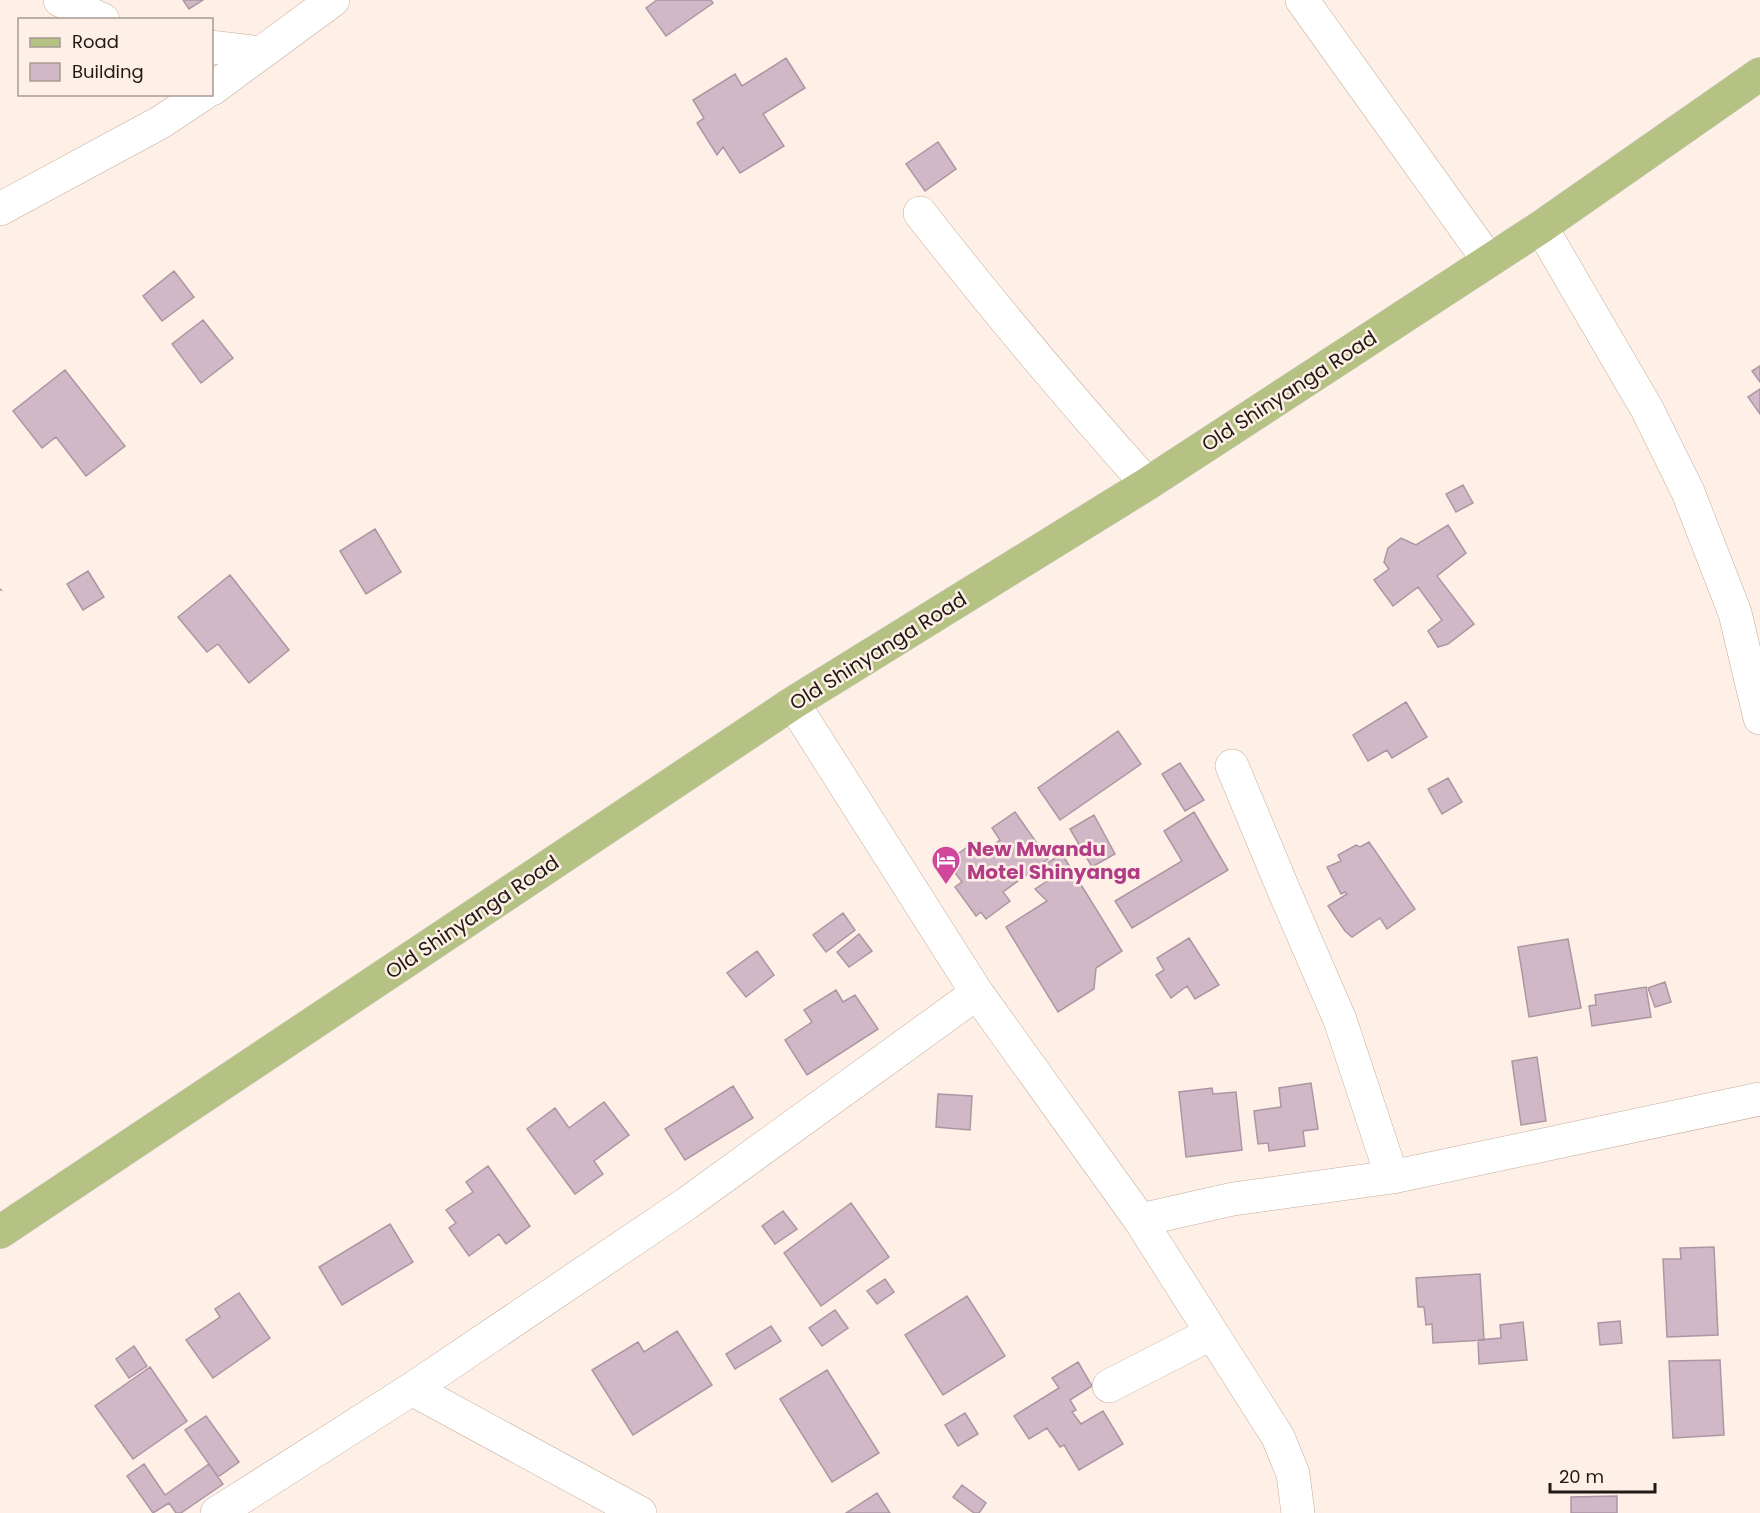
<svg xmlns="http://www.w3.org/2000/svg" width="1760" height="1513" font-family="Poppins,sans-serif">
	<rect width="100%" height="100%" fill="#fef0e6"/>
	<path fill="#d0b8c6" stroke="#ad96a4" stroke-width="1.5" d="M183,0H203L189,9Z
		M657,0H711L713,3L666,36L646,8Z
		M786,58L805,88L763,114L784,146L740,173L723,147L717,155L697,123L704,118L693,100L735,74L742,86Z
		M938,142L956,169L925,191L906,164Z
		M174,271L194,297L162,321L143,296Z
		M203,320L233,358L201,383L172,344Z
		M1760,366V382L1752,371Z
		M65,370L125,446L86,476L56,437L42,448L13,411Z
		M1760,389V414L1748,397Z
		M1463,485L1473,503L1456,512L1446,494Z
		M1448,525L1466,553L1437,576L1474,624L1448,644L1438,647L1428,631L1442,620L1418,587L1393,606L1374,580L1389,569L1384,562L1388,548L1401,538L1416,545Z
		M375,529L401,572L366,594L340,551Z
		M88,571L104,597L83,610L67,584Z
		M230,575L289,650L249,683L218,644L207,652L178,617Z
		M1406,702L1427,737L1392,758L1387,750L1368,761L1353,735Z
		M1118,731L1141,764L1060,820L1038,788Z
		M1180,763L1204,800L1185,811L1162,774Z
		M1448,778L1462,802L1442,814L1428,789Z
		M1015,812L1048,859L1003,892L1010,901L986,919L981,912L976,916L955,887L962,882L947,862L974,842L982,853L1000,840L992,828Z
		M1194,812L1228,870L1132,928L1115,901L1182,861L1164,831Z
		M1094,815L1115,854L1092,867L1070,829Z
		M1369,842L1415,909L1387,929L1380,918L1352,937L1345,931L1328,906L1347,894L1345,892L1341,894L1327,867L1341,861L1338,855L1356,845L1360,847Z
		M1062,854L1122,951L1096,968L1094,989L1058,1012L1006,927L1047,901L1035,889L1050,879L1042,866Z
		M843,913L855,930L826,952L813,935Z
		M859,934L872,951L849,967L837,952Z
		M1189,938L1219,985L1195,999L1187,986L1171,998L1156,975L1164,970L1157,958Z
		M1568,939L1581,1008L1529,1017L1518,947Z
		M757,951L774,975L746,997L727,973Z
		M1665,982L1671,1002L1655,1007L1648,988Z
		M1646,987L1651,1017L1592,1026L1589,1006L1596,1005L1595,995Z
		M836,990L843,1002L855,995L878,1029L807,1075L785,1040L812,1022L804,1010Z
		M1537,1057L1546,1121L1521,1125L1512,1061Z
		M1311,1083L1318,1129L1303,1131L1305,1146L1269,1151L1268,1143L1258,1144L1254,1111L1281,1107L1279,1088Z
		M733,1086L753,1118L685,1160L665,1129Z
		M1212,1088L1213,1094L1236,1092L1242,1150L1186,1157L1179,1092Z
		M938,1094L972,1096L970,1130L936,1127Z
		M604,1102L629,1135L594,1161L603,1174L575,1194L527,1129L555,1108L569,1128Z
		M488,1166L530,1226L506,1244L499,1234L469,1256L449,1228L456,1223L446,1210L473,1192L466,1182Z
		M851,1203L889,1257L821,1306L784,1253Z
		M783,1211L797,1229L775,1244L762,1226Z
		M390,1224L413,1262L342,1305L319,1267Z
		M1714,1247L1718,1335L1667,1337L1663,1259H1681L1680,1248Z
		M1480,1274L1484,1340L1433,1343L1432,1324L1426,1325L1424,1307H1418L1416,1278Z
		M885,1279L894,1292L877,1304L867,1291Z
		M239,1293L270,1338L213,1378L186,1340L220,1317L215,1309Z
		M967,1296L1005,1356L943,1395L905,1335Z
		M835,1310L848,1328L822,1346L809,1328Z
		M1620,1321L1622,1343L1600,1345L1598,1323Z
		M1523,1322L1527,1360L1479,1364L1478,1340L1501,1338L1500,1325Z
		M771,1326L781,1341L735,1369L726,1354Z
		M677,1331L712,1385L633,1435L592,1370L638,1342L644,1352Z
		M134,1346L147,1366L129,1378L116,1359Z
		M1720,1360L1724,1435L1673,1438L1669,1361Z
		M1078,1362L1092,1386L1070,1400L1076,1410L1072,1412L1081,1424L1103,1411L1123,1444L1079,1470L1064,1445L1060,1447L1047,1428L1029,1439L1014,1416L1059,1388L1052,1378Z
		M150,1367L187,1421L133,1459L95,1406Z
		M827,1370L879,1453L832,1482L780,1399Z
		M965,1413L978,1434L958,1446L945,1425Z
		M206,1416L239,1462L218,1477L185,1430Z
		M144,1464L165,1495L209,1464L223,1484L181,1513H176L169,1503L153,1513L127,1476Z
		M962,1485L986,1503L979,1513H974L953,1497Z
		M877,1493L890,1513H846Z
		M1617,1496V1513H1571V1497Z"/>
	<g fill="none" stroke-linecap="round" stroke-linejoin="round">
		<g stroke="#c4ad9e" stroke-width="34">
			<path id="minor" d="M60,0L103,20
				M1302,0L1489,261
				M212,47L260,53
				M212,89L333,0
				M0,209L161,122L203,94
				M920,213C993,306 1068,396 1147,484
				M1541,227L1647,409L1688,492L1735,613L1760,718
				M793,703L977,993L1140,1220L1278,1437L1293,1474L1298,1513
				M1232,766L1282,886L1340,1020L1392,1177
				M1140,1220L1233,1199L1392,1177L1760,1099
				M1109,1386L1212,1333
				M412,1389L640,1513
				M217,1513L412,1389L686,1204L977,993"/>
		</g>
		<g stroke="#d3d1d0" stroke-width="34">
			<path id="major" d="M0,1232L793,703L1147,484L1541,227L1760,74"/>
		</g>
		<path stroke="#afa49b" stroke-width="4" stroke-dasharray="1.5 4.5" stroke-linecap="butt" d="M0,590L3,587"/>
		<use href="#minor" stroke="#fff" stroke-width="33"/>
		<use href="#major" stroke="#b5c283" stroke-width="33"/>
	</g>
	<defs>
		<g id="hotel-pin" transform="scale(1.5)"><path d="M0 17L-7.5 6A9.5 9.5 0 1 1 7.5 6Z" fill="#d1479c" stroke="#fef0e6"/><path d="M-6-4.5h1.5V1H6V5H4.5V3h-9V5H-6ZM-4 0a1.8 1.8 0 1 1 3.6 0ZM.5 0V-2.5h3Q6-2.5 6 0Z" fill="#fff"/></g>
	</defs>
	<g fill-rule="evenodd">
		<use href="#hotel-pin" x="946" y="860"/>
	</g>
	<g text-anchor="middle" stroke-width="5" stroke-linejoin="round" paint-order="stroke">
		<g font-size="20" fill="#211914" stroke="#fef0e6">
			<text transform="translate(1289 391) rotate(-33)" y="7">Old Shinyanga Road</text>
			<text transform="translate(878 651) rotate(-32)" y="7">Old Shinyanga Road</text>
			<text transform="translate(472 917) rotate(-34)" y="7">Old Shinyanga Road</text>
		</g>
		<g font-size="20" font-weight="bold" fill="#b23c85" stroke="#fef0e6" text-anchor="start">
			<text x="967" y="856">New Mwandu<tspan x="967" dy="23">Motel Shinyanga</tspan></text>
		</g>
	</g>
	<rect x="18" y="18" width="195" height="78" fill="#fef0e6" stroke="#a69a92" stroke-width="1.5"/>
	<rect x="30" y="38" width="30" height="9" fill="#b5c283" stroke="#a69a92" stroke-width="1.5"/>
	<text x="72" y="48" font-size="18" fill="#211914">Road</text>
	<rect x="30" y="63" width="30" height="18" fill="#d0b8c6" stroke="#a69a92" stroke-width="1.5"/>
	<text x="72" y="78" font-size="18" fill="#211914">Building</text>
	<path d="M1550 1483v9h105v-9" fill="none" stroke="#211914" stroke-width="3"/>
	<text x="1559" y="1483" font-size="18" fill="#211914" stroke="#fef0e6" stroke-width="4.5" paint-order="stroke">20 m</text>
</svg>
